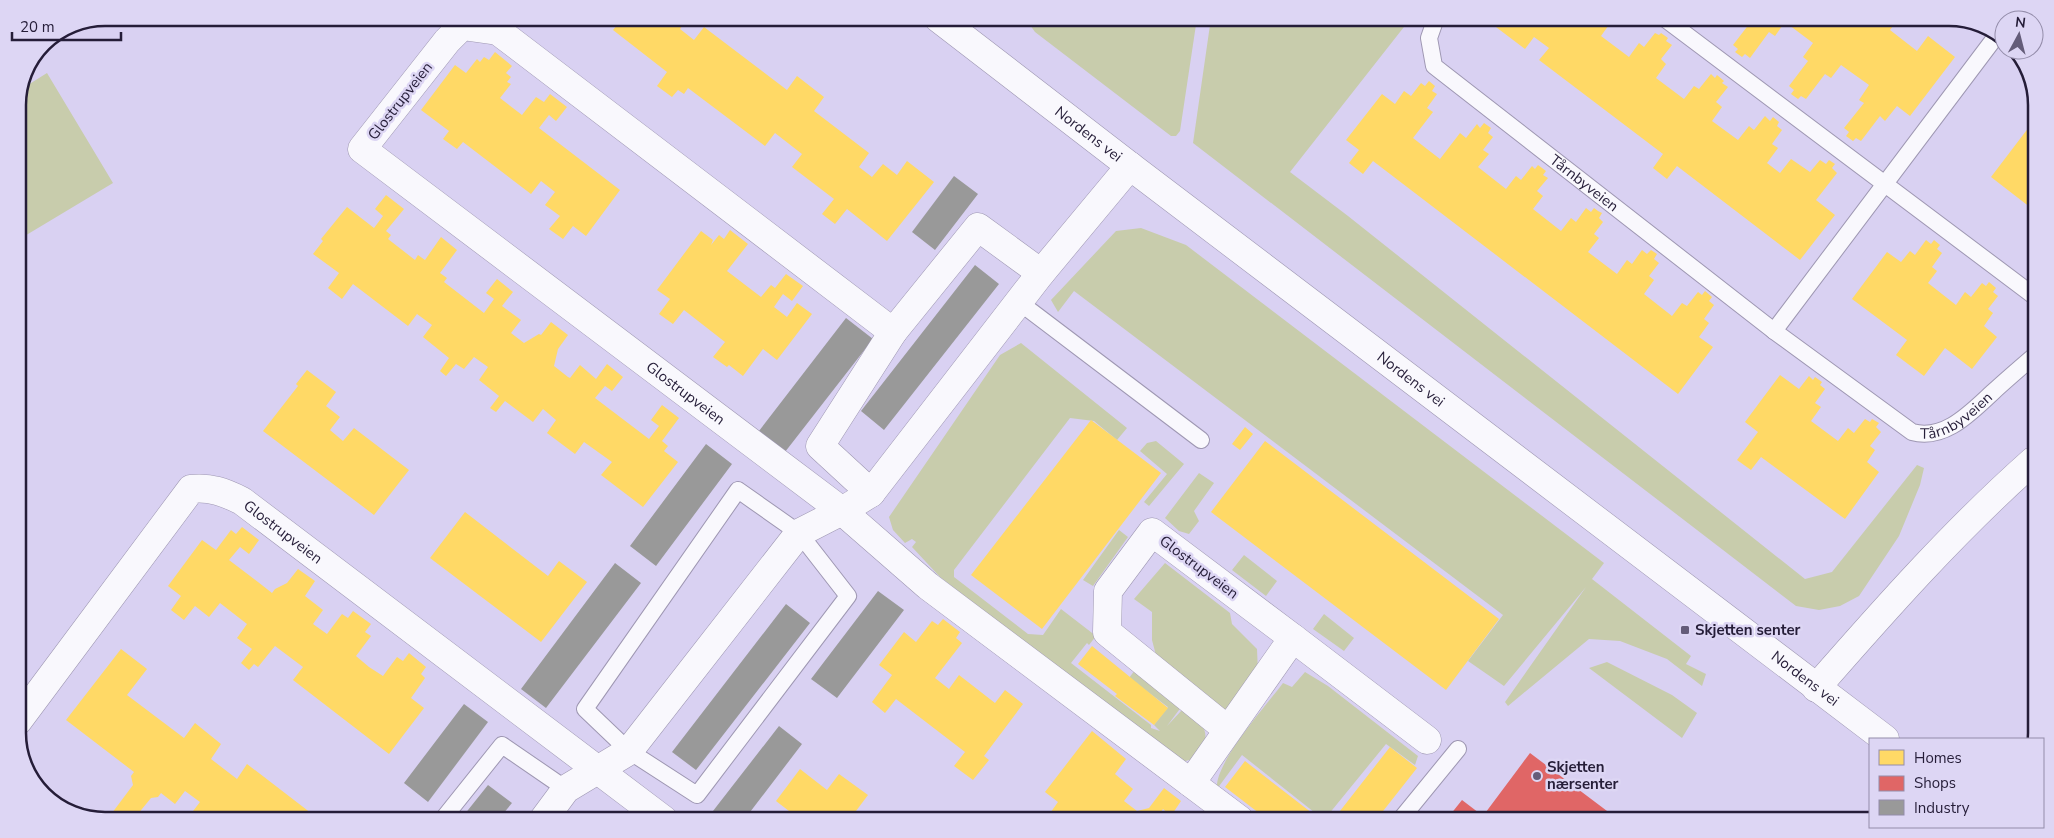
<svg xmlns="http://www.w3.org/2000/svg" width="2054" height="838" font-family="'Nunito Sans',sans-serif">
	<rect width="100%" height="100%" fill="#d9d1f2"/>
	<path fill="#c8ccac" d="M1025,18H1197L1180,131L1176,136H1171L1035,32Z
		M1211,18H1411L1290,172L1348,216L1805,579L1832,572L1917,465L1924,468L1920,485L1899,536L1859,596L1840,606L1819,610L1796,606L1193,143Z
		M47,73L113,183L18,240V99L23,88Z
		M1141,228L1186,245L1604,563L1592,579L1691,656L1686,664L1706,674L1702,686L1667,659L1620,641L1589,639L1508,706L1505,702L1586,587L1504,686L1468,661L1503,615L1074,291L1058,312L1051,300L1116,231Z
		M1021,343L1127,428L1117,440L1094,421L1070,418L954,570V577L1028,634L1043,635L1061,609L1096,636L1089,645L1087,643L1071,663L1151,725V728L1160,731L1154,725L1168,707L1129,678L1135,670L1182,706L1167,726L1182,710C1188,714 1197,719 1201,724C1214,739 1196,767 1177,760C1173,759 1168,754 1164,751L940,577L912,547L916,542L912,539L905,543L893,530L889,517L1000,355Z
		M1156,441L1184,464L1149,506L1144,502L1167,474L1140,451L1147,443Z
		M1199,473L1214,483L1194,511L1199,521L1189,534L1179,531L1165,518Z
		M1119,530L1128,537L1093,586L1083,580Z
		M1244,555L1277,581L1266,596L1232,570Z
		M1165,563L1230,613L1232,624L1257,649L1258,672L1228,714L1158,663L1152,640V612L1134,599Z
		M1324,614L1354,638L1344,651L1313,629Z
		M1607,662L1672,695L1697,713L1682,738L1589,668Z
		M1305,672L1328,686L1418,756L1415,765L1386,744L1324,820L1242,755L1217,789C1214,763 1267,705 1283,683L1292,687Z"/>
	<path fill="#ffd966" d="M623,18H688L680,29L694,40L704,27L787,90L797,76L824,97L814,111L869,153L859,167L872,177L883,164L897,175L907,161L934,182L887,241L847,209L835,224L822,214L834,199L792,167L802,154L775,133L765,146L688,88L684,94L678,90L672,97L657,86L667,72L613,30Z
		M1484,18H1605L1611,22L1601,36L1629,57L1639,43L1644,47L1655,33L1659,35L1661,33L1668,38L1666,41L1672,45L1661,59L1666,64L1656,78L1684,99L1694,86L1699,89L1711,74L1715,78L1717,75L1724,81L1722,83L1728,87L1716,102L1722,107L1712,121L1738,140L1749,126L1754,130L1765,116L1770,121L1773,117L1779,122L1777,126L1782,130L1772,144L1778,148L1767,163L1780,173L1791,159L1810,172L1820,160L1826,164L1829,160L1835,164L1832,168L1837,173L1816,200L1835,215L1800,260L1677,166L1667,179L1653,168L1663,154L1539,60L1549,48L1534,37L1525,49Z
		M1751,18H1899L1890,30L1917,51L1928,36L1955,57L1910,116L1897,106L1885,121L1880,116L1861,141L1856,138L1853,141L1846,136L1849,132L1844,128L1864,103L1859,100L1869,85L1841,65L1831,78L1825,74L1806,99L1801,96L1798,99L1791,94L1794,90L1789,86L1808,61L1803,57L1813,43L1785,22L1775,36L1769,32L1750,58L1745,54L1742,57L1735,52L1738,49L1733,45L1753,19Z
		M495,52L512,66L506,73L511,77L507,82L511,84L500,98L522,115L536,97L544,102L550,94L567,107L556,121L549,115L539,128L620,190L586,236L573,226L563,239L549,229L560,216L545,205L555,192L541,181L531,194L463,142L457,149L443,139L449,131L421,110L455,65L466,73L477,59L480,62L484,57L489,60Z
		M1429,81L1435,86L1432,91L1437,94L1427,108L1433,112L1413,138L1427,149L1440,159L1460,133L1466,138L1477,124L1480,128L1484,123L1491,128L1488,133L1493,137L1483,150L1489,154L1478,167L1506,189L1516,176L1521,180L1532,166L1535,169L1538,165L1546,171L1543,175L1548,178L1537,191L1543,196L1533,209L1561,231L1571,218L1576,222L1586,208L1591,212L1594,208L1598,211L1602,213L1599,218L1603,222L1594,234L1599,238L1588,252L1617,274L1627,260L1632,264L1642,250L1647,254L1651,250L1657,254L1654,259L1659,263L1649,276L1654,280L1644,294L1672,316L1682,303L1687,306L1698,292L1702,295L1705,291L1712,297L1709,301L1714,305L1704,319L1709,323L1699,337L1713,347L1678,394L1373,161L1363,174L1349,163L1359,150L1346,140L1382,94L1395,104L1404,91L1411,96L1421,83L1425,86Z
		M2036,118V121L2035,211L1991,177Z
		M386,195L404,209L386,231L391,235L388,239L415,260L418,255L425,260L441,237L457,250L440,273L447,278L444,282L484,313L494,299L486,293L497,279L513,292L502,306L521,320L511,333L524,343L539,334L541,335L551,322L568,335L558,349L554,366L568,377L570,378L580,365L596,379L607,364L623,377L612,391L605,386L595,398L649,439L659,426L651,420L662,405L679,418L662,441L668,446L664,451L678,462L643,507L601,475L612,462L584,442L575,454L547,433L556,420L543,409L533,422L505,401L496,412L490,408L499,396L479,380L488,367L474,357L464,369L456,364L446,376L440,371L449,358L423,337L432,325L417,314L408,326L353,284L342,299L328,288L339,273L313,254L323,241L321,239L347,207L374,228L383,216L375,209Z
		M730,230L748,244L727,271L761,297L771,285L775,288L786,274L803,286L792,301L783,294L774,307L787,317L797,303L812,314L777,360L763,349L743,376L729,365L727,367L713,357L725,342L684,310L673,324L659,314L670,299L657,290L701,231L713,240L711,245L719,235L724,239Z
		M1926,240L1931,244L1934,240L1940,245L1937,249L1942,253L1932,267L1937,271L1928,283L1956,305L1965,292L1971,297L1982,283L1986,286L1989,282L1996,288L1993,292L1998,296L1988,309L1993,313L1984,326L1997,337L1972,369L1945,348L1924,376L1896,355L1907,340L1852,299L1887,252L1901,262L1910,251L1915,255Z
		M307,370L336,392L326,406L340,417L330,430L343,441L354,428L409,470L374,515L263,431L298,386L296,384Z
		M1780,375L1799,389L1809,376L1813,380L1815,377L1822,382L1820,385L1825,389L1815,403L1821,407L1811,421L1838,441L1848,428L1854,433L1865,419L1870,422L1872,419L1879,423L1876,427L1881,432L1870,446L1875,450L1867,462L1879,472L1845,519L1761,457L1751,470L1737,460L1758,432L1745,422Z
		M1091,420L1161,473L1042,629L971,575Z
		M1245,427L1253,434L1240,450L1232,444Z
		M1265,441L1499,619L1446,690L1211,512Z
		M465,512L548,576L559,561L587,582L541,642L430,558Z
		M242,527L259,540L249,554L240,547L229,560L258,582L272,593L275,589L287,583L298,569L315,581L305,596L323,610L313,624L327,634L342,614L348,618L353,611L371,624L365,632L371,636L356,656L369,667L383,676L397,657L403,661L409,653L426,667L421,674L425,678L411,698L424,708L389,754L293,680L303,667L275,646L258,667L254,664L249,670L241,663L252,649L237,638L247,624L220,603L209,617L195,606L184,620L171,610L181,596L168,586L202,540L216,550L231,530L236,534Z
		M943,619L960,632L956,638L962,643L935,678L949,689L959,675L995,703L1005,690L1023,704L984,756L989,760L973,780L954,766L965,752L896,699L885,713L872,702L892,675L879,665L904,632L916,642L932,621L938,625Z
		M1092,646L1168,708L1154,725L1115,696L1117,694L1078,664Z
		M121,649L147,669L127,695L184,738L195,723L221,744L211,759L237,779L247,764L320,820H197L190,815L200,802L185,791L175,804L161,793L158,797L151,798L133,820H114L109,817L133,785L131,776L134,772L66,720Z
		M1092,731L1126,759L1115,774L1133,789L1124,801L1137,811L1149,808L1164,788L1181,801L1171,816L1163,809L1155,820H1054L1048,816L1058,802L1045,792Z
		M1390,747L1417,768L1376,820H1333Z
		M1245,761L1321,820H1268L1225,787Z
		M800,769L827,790L839,774L868,795L856,811L868,820H782L789,811L776,801Z"/>
	<path fill="#e06666" d="M1530,753L1619,820H1446L1462,800L1483,816Z"/>
	<path fill="#999" d="M954,176L978,194L935,250L912,232Z
		M975,265L999,284L884,430L861,411Z
		M846,318L873,339L785,452L759,431Z
		M706,444L732,464L656,566L630,546Z
		M615,563L641,583L546,708L521,689Z
		M878,591L904,610L837,698L811,679Z
		M786,604L810,623L696,770L672,752Z
		M464,704L488,722L428,802L404,783Z
		M779,726L802,744L744,820H706Z
		M488,785L512,803L498,820H460Z"/>
	<g fill="none" stroke-linecap="round" stroke-linejoin="round">
		<g stroke="#9e97b2" stroke-width="18">
			<g id="lane">
				<path id="s1" d="M1436,18L1429,38L1434,66L1774,331L1912,432C1945,441 1971,412 1993,392C2006,380 2020,368 2034,356"/>
				<path d="M1664,18L2034,296"/>
				<path d="M1019,302L1201,440"/>
				<path d="M1774,331L1997,35"/>
				<path d="M738,490L799,533L848,596L697,795L629,751L585,709Z"/>
				<path d="M442,820L502,745L566,789"/>
				<path d="M1400,820L1458,749"/>
			</g>
		</g>
		<g stroke="#9e97b2" stroke-width="29">
			<g id="street">
				<path id="s2" d="M1041,273L978,227L893,332L498,31L462,26L447,41L362,149L842,511L928,586L1240,820"/>
				<path d="M871,493L820,446L893,332"/>
				<path d="M1293,638L1427,740"/>
				<path id="s3" d="M18,721L191,489C211,487 224,492 242,501L664,820"/>
				<path d="M1191,783L1293,638L1152,532L1108,591L1107,632L1228,730"/>
				<path d="M543,820L566,789L629,751L799,533L842,511L871,493L1041,273L1130,166"/>
			</g>
		</g>
		<g stroke="#9e97b2" stroke-width="29">
			<g id="secondary">
				<path id="s4" d="M938,18L1130,166L1885,739"/>
				<path d="M1816,688C1885,609 1955,530 2033,461"/>
			</g>
		</g>
		<use href="#lane" stroke="#f9f8fd" stroke-width="16"/>
		<use href="#street" stroke="#f9f8fd" stroke-width="28"/>
		<use href="#secondary" stroke="#f9f8fd" stroke-width="28"/>
	</g>
	<g fill="#645c79" stroke="#ddd6f4" stroke-width="2">
		<rect x="1680" y="625" width="10" height="10" rx="2.5"/>
		<circle cx="1537" cy="776" r="5"/>
	</g>
	<g text-anchor="middle" stroke-width="5" stroke-linejoin="round" paint-order="stroke">
		<g font-size="15" fill="#251d38" stroke="#ddd6f4">
			<text transform="translate(400 101) rotate(-52)" y="5">Glostrupveien</text>
			<text dy="5" stroke="none"><textPath href="#s4" startOffset="190">Nordens vei</textPath></text>
			<text dy="5" stroke="none"><textPath href="#s1" startOffset="240">Tårnbyveien</textPath></text>
			<text dy="5" stroke="none"><textPath href="#s4" startOffset="595">Nordens vei</textPath></text>
			<text dy="5" stroke="none"><textPath href="#s2" startOffset="1310">Glostrupveien</textPath></text>
			<text dy="5" stroke="none"><textPath href="#s1" startOffset="701">Tårnbyveien</textPath></text>
			<text dy="5" stroke="none"><textPath href="#s3" startOffset="394">Glostrupveien</textPath></text>
			<text transform="translate(1199 567) rotate(37)" y="5">Glostrupveien</text>
			<text dy="5" stroke="none"><textPath href="#s4" startOffset="1090">Nordens vei</textPath></text>
		</g>
		<g font-size="15" font-weight="bold" fill="#251d38" stroke="#ddd6f4" text-anchor="start">
			<text x="1695" y="635">Skjetten senter</text>
			<text x="1547" y="772">Skjetten<tspan x="1547" dy="17">nærsenter</tspan></text>
		</g>
	</g>
	<path d="M0 0H2054V838H0ZM105 26H1949A79 79 0 0 1 2028 105V733A79 79 0 0 1 1949 812H105A79 79 0 0 1 26 733V105A79 79 0 0 1 105 26Z" fill="#ddd6f4" fill-rule="evenodd"/>
	<path fill="none" stroke="#251d38" stroke-width="2.5" d="M105 26H1949A79 79 0 0 1 2028 105V733A79 79 0 0 1 1949 812H105A79 79 0 0 1 26 733V105A79 79 0 0 1 105 26Z"/>
	<rect x="1869" y="738" width="175" height="90" fill="#ddd6f4" stroke="#938ca9"/>
	<rect x="1879" y="750" width="25" height="15" fill="#ffd966" stroke="#938ca9"/>
	<text x="1914" y="763" font-size="15" fill="#251d38">Homes</text>
	<rect x="1879" y="776" width="25" height="15" fill="#e06666" stroke="#938ca9"/>
	<text x="1914" y="788" font-size="15" fill="#251d38">Shops</text>
	<rect x="1879" y="800" width="25" height="15" fill="#999999" stroke="#938ca9"/>
	<text x="1914" y="813" font-size="15" fill="#251d38">Industry</text>
	<g transform="translate(2019 35) rotate(7)"><circle r="24" fill="#ddd6f4" stroke="#938ca9"/>
	<path d="M0-4L9 19L0 12L-9 19Z" fill="#645c79"/>
	<text y="-8" font-size="14" font-weight="bold" text-anchor="middle" fill="#251d38">N</text>
	</g>
	<path d="M12 32v8h109v-8" fill="none" stroke="#251d38" stroke-width="2.5"/>
	<text x="20" y="32" font-size="15" fill="#251d38" stroke="#ddd6f4" stroke-width="4" paint-order="stroke">20 m</text>
</svg>
